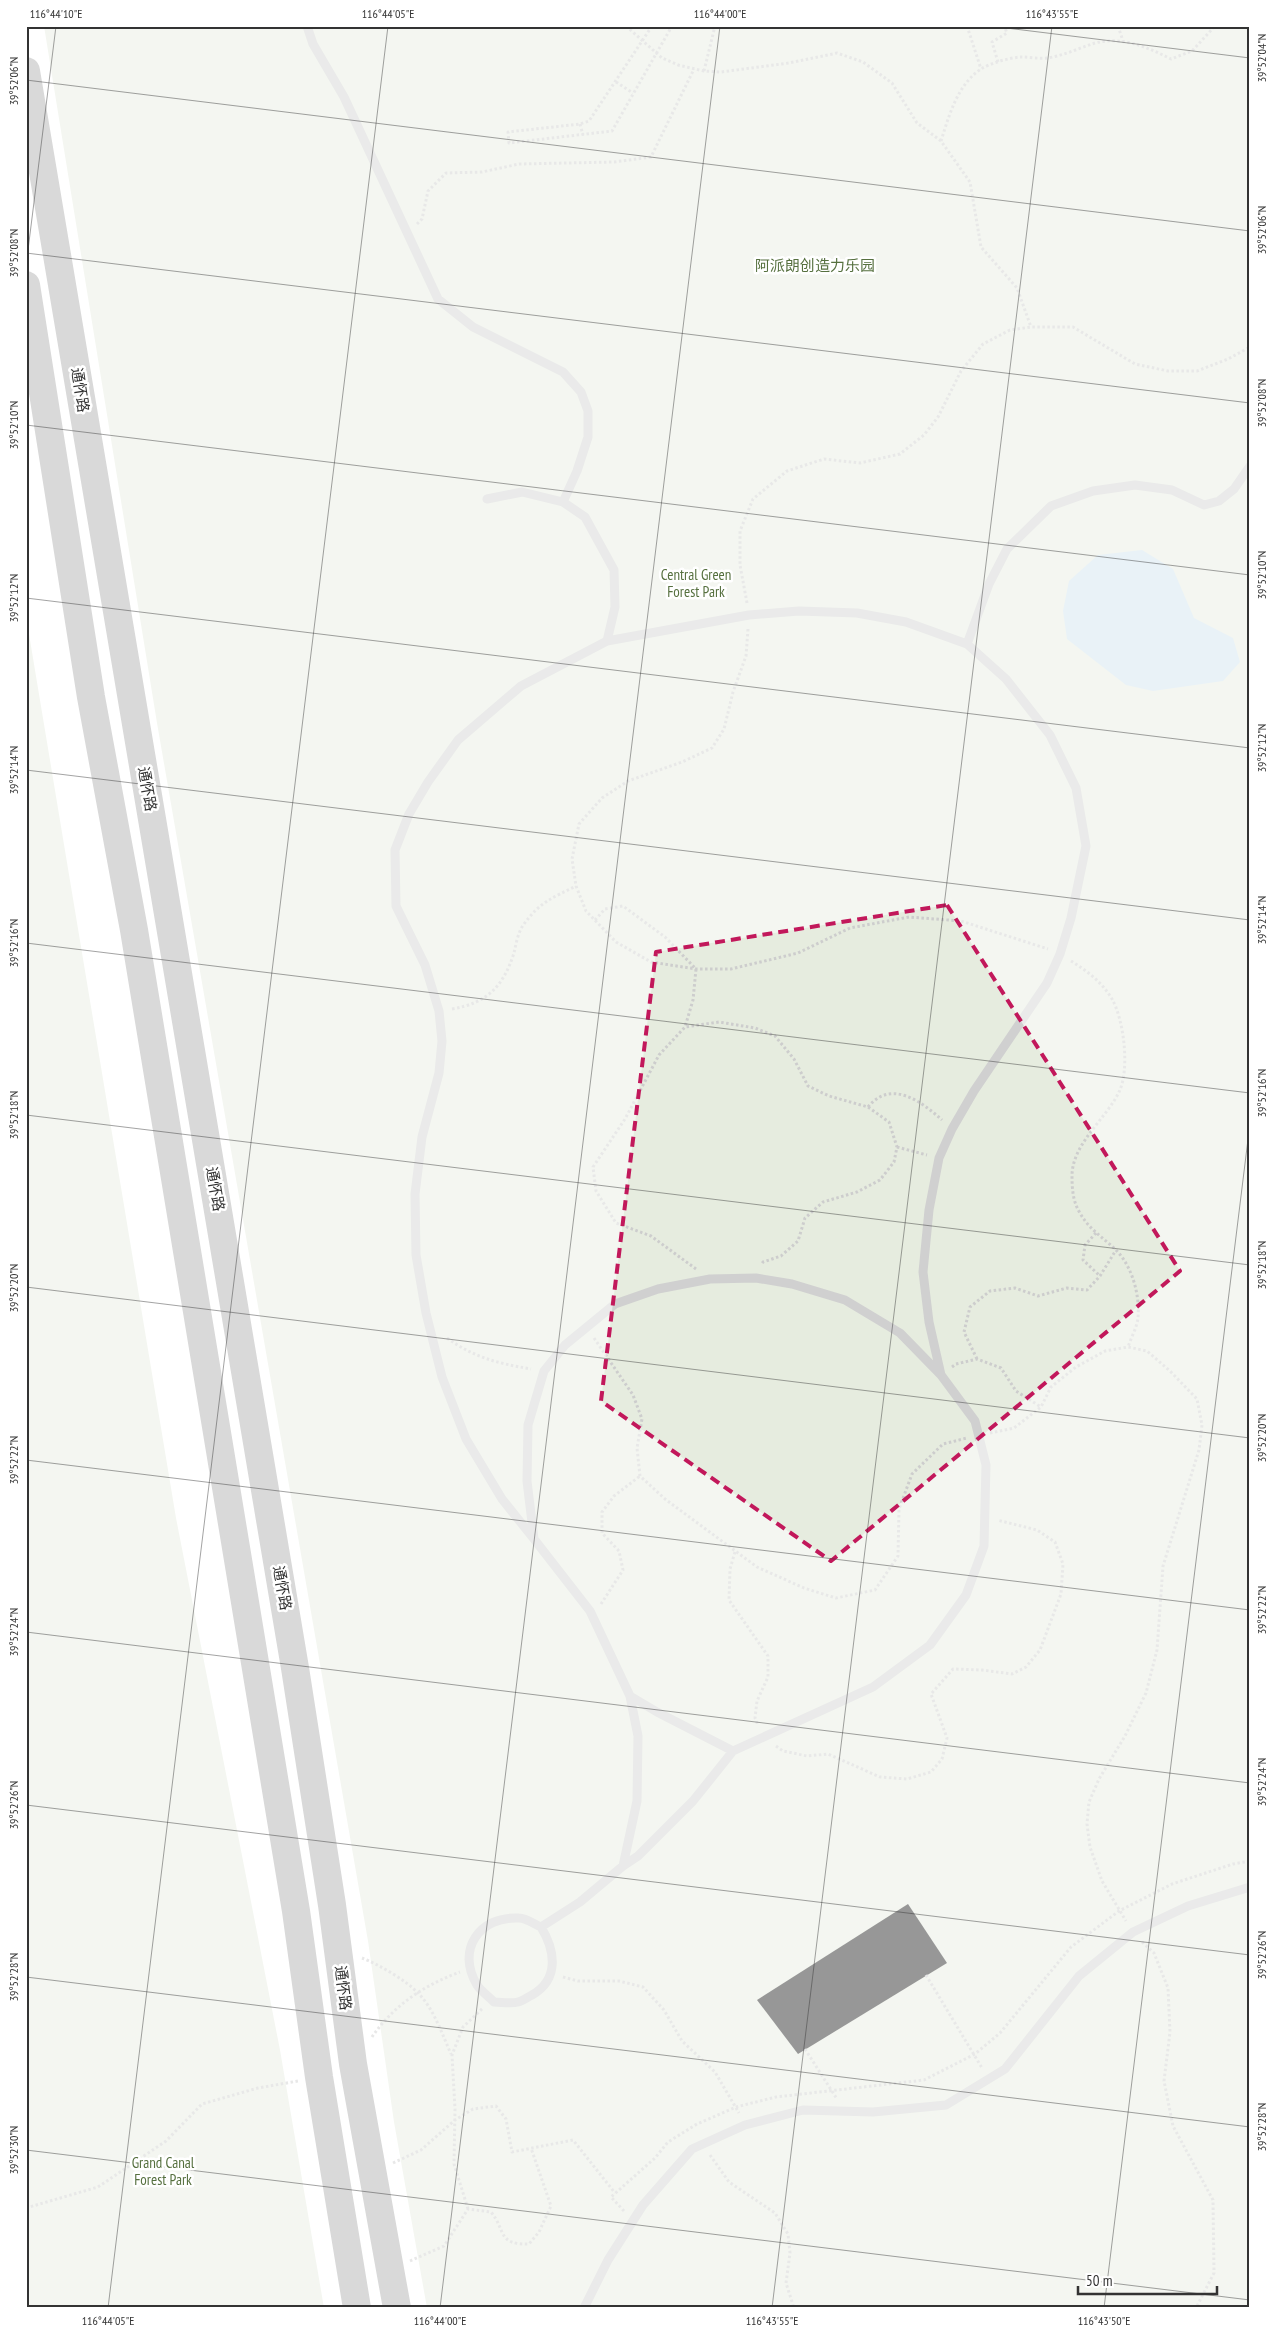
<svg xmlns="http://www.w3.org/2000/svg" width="1276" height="2334" font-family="'PT Sans Narrow','Noto Sans SC',sans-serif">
	<rect width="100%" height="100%" fill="#fff"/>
	<path fill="#e6ecdf" d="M44,26H1250V2308H427L394,2122L368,1941L157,723Z
		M26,616L176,1518L280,2050L324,2308H26Z"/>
	<path fill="#cfe2ee" d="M1142,550L1173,569L1194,618L1233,638L1240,662L1223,681L1153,691L1126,685L1067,639L1063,611L1069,581L1098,555Z"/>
	<path fill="#1a1a1a" d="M908,1904L947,1963L798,2054L757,2000Z"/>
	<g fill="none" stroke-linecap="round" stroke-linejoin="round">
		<path stroke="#cdcdcd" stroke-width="3" stroke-dasharray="2.5 2.5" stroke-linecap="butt" d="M626,26L662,58L678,65L704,71L721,72L789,63L837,53L863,62L892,83L917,123L941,141L970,182L981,247L1017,288L1031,327
			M652,26L589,121L580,124L508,132L509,143L612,131L672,26
			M967,26L981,69
			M1118,26L1123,41
			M998,62L992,42L1007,33L1004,26
			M704,71L715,26
			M616,82L633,93
			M580,124L583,135
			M941,141C949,116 957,85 981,69C991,63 1008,58 1021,57C1029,57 1039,59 1047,58C1063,56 1079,48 1095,43C1122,36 1147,47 1171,59L1192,51L1215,26
			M417,224L422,219L428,191L446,173L482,172L519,164L614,162L651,157L694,69
			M747,603L740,565V531L753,499L787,471L824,459L860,463L900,454L924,435L938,417L961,371L983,344L1010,330L1031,327H1073L1135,364L1168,371H1197L1228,359L1250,347
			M748,629L746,656L733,692L724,729L712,748L682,762L628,781L602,798L579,824L572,859L576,886L586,911L616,942L651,962L696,969H731L798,953L850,928L909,917L961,921L1048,949
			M595,920L605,909L623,906L665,937L696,969L693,1000L685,1027
			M1071,961C1087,971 1102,982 1112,999C1124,1020 1130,1070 1119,1092C1106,1119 1072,1144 1072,1176C1072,1189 1073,1202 1080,1213C1088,1228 1102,1237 1114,1248C1132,1265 1140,1294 1138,1318C1137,1327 1131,1338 1128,1347
			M452,1009C487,1003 503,987 514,953C516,944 518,932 524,924C540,902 552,898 576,886
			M868,1107C891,1079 921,1101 942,1120
			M897,1147L927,1155
			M1096,1233L1085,1245L1083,1260L1100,1276
			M696,1269L651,1236L616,1223L596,1191L593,1167L625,1119L659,1055L685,1027L719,1022L755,1028L775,1036L794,1059L808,1086L829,1096L868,1107L889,1122L897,1147L894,1162L880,1180L857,1192L823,1202L805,1218L798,1241L781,1256L763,1262L761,1265
			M447,1338C475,1358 497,1363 531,1369
			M594,1338L633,1395L642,1419L637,1448L640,1476L665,1499L757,1567L804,1588L836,1598L875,1590L898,1556L899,1509L912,1474L943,1444L967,1438
			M977,1359L964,1332L970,1307L990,1291L1015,1288L1038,1296L1067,1288L1087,1290L1100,1276L1116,1250
			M952,1367L956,1364L977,1359L1001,1368L1016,1391L1041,1407
			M990,1433L1014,1428L1041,1407L1051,1387L1076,1367L1105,1351L1128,1347L1147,1351L1170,1371L1197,1399L1202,1425L1199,1450L1163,1566L1157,1650L1146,1693L1125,1736L1099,1779L1089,1802L1087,1824L1090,1847L1102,1881L1126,1921
			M735,1552L730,1569L729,1600L768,1656V1677L757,1701L755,1718L758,1725
			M601,1604L623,1570L619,1551L602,1533V1512L614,1496L640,1476
			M776,1746L783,1751L807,1756L828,1754L880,1777L907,1779L931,1772L942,1759L947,1738L931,1694L953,1669L982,1670L1012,1674L1026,1667L1040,1650L1061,1594L1063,1564L1055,1542L1037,1530L997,1520
			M1142,1942L1154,1953L1168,1988L1170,2032L1164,2081L1173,2126L1213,2200L1214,2273L1196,2308
			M362,1958C378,1964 407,1981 418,1993C434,2009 442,2034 451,2054
			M926,1975L982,2068
			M563,1977L578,1981H619L643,1987L664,2010L682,2041L715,2072L739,2113
			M372,2037C393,2006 424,1985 460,1972
			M805,2049L837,2099
			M710,2155L729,2182L775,2213L788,2234L790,2253L786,2283L794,2308
			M393,2163L421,2150L455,2120L473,2109L496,2106L506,2119L512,2152L573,2140L615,2193
			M26,2208L98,2187L166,2141L202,2104L258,2088L298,2081
			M468,2209L454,2164L455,2109L452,2055L463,2027L483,2008
			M624,2211L611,2197L655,2158L668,2142L697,2124L736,2107L776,2097L924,2080L975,2054L1000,2033L1071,1947L1119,1911L1172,1884L1233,1864L1250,1861
			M410,2261L444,2246L468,2209L491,2212C506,2230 497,2245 529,2244L539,2232L551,2206L531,2148"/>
		<path stroke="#d0d0d0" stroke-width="9" d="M307,26L313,44L344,97L438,299L473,327L563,372L581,392L588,411V437L577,471L563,502
			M487,499L522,492L563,502L585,517L614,570L615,607L607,641
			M967,644L989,584L1007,549L1051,506L1093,491L1135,485L1172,490L1204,505L1219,501L1234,489L1250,466
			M534,1539L502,1499L466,1439L442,1377L426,1313L416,1255L415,1194L422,1137L439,1073L442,1041L439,1011L425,965L396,906L395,850L409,814L428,782L458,740L521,686L607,641L749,615L799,611L857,613L906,622L967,644L1006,679L1050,735L1076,788L1086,846L1071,918L1060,954L1047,983L974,1091L952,1129L939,1158L929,1210L923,1272L929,1322L941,1375
			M630,1696L657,1712L733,1751
			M541,1927C555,1950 560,1979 532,1995C528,1997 522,2001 518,2002C511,2004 501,2002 494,2002C489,1997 481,1991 477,1985C456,1950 479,1916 519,1918C526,1918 534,1924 541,1927L580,1902L623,1866L638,1856L693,1801L733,1751L873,1687L930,1645L966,1595L984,1546L986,1465L975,1421L941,1375L900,1333L845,1300L792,1284L756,1278L710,1279L658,1289L615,1304L565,1345L544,1371L528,1425L527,1481L534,1539L590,1611L630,1696L638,1736L637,1801L623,1866
			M584,2308L608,2260L643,2205L692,2149L745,2125L803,2110L873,2112L946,2105L1005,2069L1079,1976L1133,1932L1188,1906L1250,1887"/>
		<path stroke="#ababab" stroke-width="28" d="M26,71L295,1668L332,1905L353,2064L397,2308
			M26,285L91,697L134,930L296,1911L319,2077L357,2308"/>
	</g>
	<path d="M0 0H1276V2334H0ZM947,905L1180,1271L831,1561L601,1401L656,952Z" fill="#fff" fill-opacity=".55" fill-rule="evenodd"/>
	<path fill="none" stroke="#c2185b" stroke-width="4" stroke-dasharray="10 6" stroke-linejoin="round" d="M947,905L1180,1271L831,1561L601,1401L656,952Z"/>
	<path fill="none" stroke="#333" stroke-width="1" stroke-opacity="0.45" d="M990,26L1250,58M26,80L1250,231M26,253L1250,403M26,266L56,26M26,425L1250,575M26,598L1250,748M26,770L1250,920M26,943L1250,1093M26,1115L1250,1265M26,1287L1250,1438M26,1460L1250,1610M26,1632L1250,1783M26,1805L1250,1955M26,1977L1250,2127M26,2150L1250,2300M108,2308L388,26M440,2308L720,26M772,2308L1052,26M1104,2308L1250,1123"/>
	<g text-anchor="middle" stroke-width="5" stroke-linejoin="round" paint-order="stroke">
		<g font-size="15" fill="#56703f" stroke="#fff">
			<text x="815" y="271">阿派朗创造力乐园</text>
			<text x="696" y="580">Central Green<tspan x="696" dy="17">Forest Park</tspan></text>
			<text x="163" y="2168">Grand Canal<tspan x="163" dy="17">Forest Park</tspan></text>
		</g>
		<g font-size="15" fill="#333" stroke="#fff">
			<text transform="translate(80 390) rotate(81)" y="5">通怀路</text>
			<text transform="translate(147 789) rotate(80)" y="5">通怀路</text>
			<text transform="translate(215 1189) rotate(80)" y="5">通怀路</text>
			<text transform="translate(282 1588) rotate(80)" y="5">通怀路</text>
			<text transform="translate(343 1988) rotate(83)" y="5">通怀路</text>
		</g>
	</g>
	<rect width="1276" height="2334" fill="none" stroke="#ffffff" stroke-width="55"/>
	<path d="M1078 2286v8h139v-8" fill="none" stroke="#333333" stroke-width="2.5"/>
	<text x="1086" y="2286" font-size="15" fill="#333333" stroke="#ffffff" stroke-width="4" paint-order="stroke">50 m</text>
	<rect x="28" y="28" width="1220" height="2278" fill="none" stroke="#333" stroke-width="2"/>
	<g font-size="12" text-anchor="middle" fill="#333">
		<text x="56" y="18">116°44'10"E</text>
		<text x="388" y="18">116°44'05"E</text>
		<text x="720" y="18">116°44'00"E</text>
		<text x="1052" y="18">116°43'55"E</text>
		<text transform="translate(1262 58) rotate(-90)" y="4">39°52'04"N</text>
		<text transform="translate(14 81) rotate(-90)" y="4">39°52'06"N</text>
		<text transform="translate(1262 230) rotate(-90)" y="4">39°52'06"N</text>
		<text transform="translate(14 253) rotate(-90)" y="4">39°52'08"N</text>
		<text transform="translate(1262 403) rotate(-90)" y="4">39°52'08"N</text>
		<text transform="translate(14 425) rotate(-90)" y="4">39°52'10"N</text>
		<text transform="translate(1262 575) rotate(-90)" y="4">39°52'10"N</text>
		<text transform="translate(14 598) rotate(-90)" y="4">39°52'12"N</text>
		<text transform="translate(1262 748) rotate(-90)" y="4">39°52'12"N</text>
		<text transform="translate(14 770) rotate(-90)" y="4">39°52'14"N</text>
		<text transform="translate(1262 920) rotate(-90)" y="4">39°52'14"N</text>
		<text transform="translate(14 943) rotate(-90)" y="4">39°52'16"N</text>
		<text transform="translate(1262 1093) rotate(-90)" y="4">39°52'16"N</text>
		<text transform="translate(14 1115) rotate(-90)" y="4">39°52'18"N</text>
		<text transform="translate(1262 1265) rotate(-90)" y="4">39°52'18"N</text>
		<text transform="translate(14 1288) rotate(-90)" y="4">39°52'20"N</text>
		<text transform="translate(1262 1438) rotate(-90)" y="4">39°52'20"N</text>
		<text transform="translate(14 1460) rotate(-90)" y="4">39°52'22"N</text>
		<text transform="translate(1262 1610) rotate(-90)" y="4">39°52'22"N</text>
		<text transform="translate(14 1632) rotate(-90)" y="4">39°52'24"N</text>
		<text transform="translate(1262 1782) rotate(-90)" y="4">39°52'24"N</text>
		<text transform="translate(14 1805) rotate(-90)" y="4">39°52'26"N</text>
		<text transform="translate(1262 1955) rotate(-90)" y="4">39°52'26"N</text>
		<text transform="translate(14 1977) rotate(-90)" y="4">39°52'28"N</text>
		<text transform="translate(1262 2127) rotate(-90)" y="4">39°52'28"N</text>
		<text transform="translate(14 2150) rotate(-90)" y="4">39°52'30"N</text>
		<text x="108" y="2325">116°44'05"E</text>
		<text x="440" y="2325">116°44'00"E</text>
		<text x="772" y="2325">116°43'55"E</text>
		<text x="1104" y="2325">116°43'50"E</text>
	</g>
</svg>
